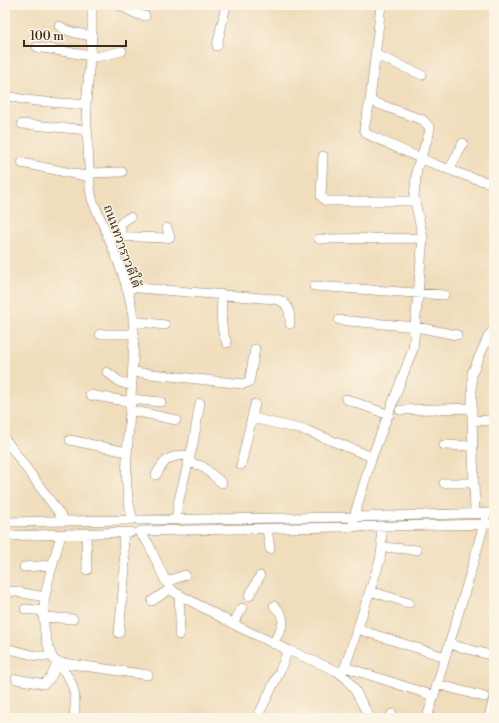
<svg xmlns="http://www.w3.org/2000/svg" width="499" height="723" font-family="'Libre Bodoni','Noto Serif Thai',serif">
	<rect width="100%" height="100%" fill="#fcf5e5"/>
	<filter id="ink" filterUnits="userSpaceOnUse"><feTurbulence type="fractalNoise" baseFrequency=".025" numOctaves="2"/><feDisplacementMap in="SourceGraphic" scale="8" xChannelSelector="R" yChannelSelector="G"/><feConvolveMatrix kernelMatrix="1 2 1 2 8 2 1 2 1" color-interpolation-filters="sRGB"/></filter>
	<filter id="wash" filterUnits="userSpaceOnUse"><feTurbulence type="fractalNoise" baseFrequency=".012" numOctaves="4" result="noise"/><feDisplacementMap in="SourceGraphic" scale="16" xChannelSelector="R" yChannelSelector="G"/><feGaussianBlur stdDeviation="0.9" result="paint"/><feColorMatrix in="noise" values="0 0 0 0 0 0 0 0 0 0 0 0 0 0 0 0 0 1.4 0 .05"/><feComposite in="paint" operator="in"/></filter>
	<g filter="url(#wash)">
		<rect width="100%" height="100%" fill="#f0ddbc"/>
	</g>
	<g filter="url(#ink)">
		<g fill="none" stroke-linecap="round" stroke-linejoin="round">
			<g stroke="#96846d" stroke-width="10">
				<path id="minor" d="M92,5V36L86,105L90,188L92,199C108,238 133,287 134,329C134,361 131,394 129,426C127,457 123,489 133,519
					M118,5C128,8 134,15 145,16
					M313,5H324
					M381,5L370,101L364,129L367,134C408,153 450,173 494,184
					M59,26C70,33 80,34 92,36
					M217,46L226,5
					M37,47L97,57L122,51
					M376,55L422,75
					M5,95C31,103 59,102 86,105
					M22,124L87,130
					M323,156L321,196L326,201H414
					M22,163L90,177
					M449,170L463,143
					M89,173L122,172
					M107,236L167,238L170,237L167,228
					M122,237L120,227L121,223L130,217
					M319,239L423,238
					M314,286L444,295
					M126,287L275,299C289,302 290,311 290,324
					M222,294C222,311 219,327 227,343
					M339,320L416,327L457,335
					M133,321L165,325
					M100,334H134
					M107,372L120,382L132,386
					M133,372L243,384L249,382L250,378L255,349
					M90,395L131,402
					M131,399L161,402
					M346,399L389,415
					M130,410L176,420
					M400,410L472,408
					M252,418L308,431L372,457
					M472,420L494,421
					M5,439L65,521
					M70,440L127,452
					M444,445L473,446
					M188,462L202,466L222,483
					M241,465L255,404
					M156,475C165,458 171,455 190,455
					M444,483H474
					M475,514L472,420V373L489,335L494,330
					M176,519L179,499L193,444L200,403
					M139,520L354,517L494,513
					M5,522L130,520
					M353,527L354,517L372,457L413,349L423,238L414,197L417,168L429,134L430,128L423,120L370,101
					M267,529L270,549
					M141,531L494,524
					M139,532L148,543L166,582L174,592L243,629L288,650L337,671L347,679L355,690L370,718
					M86,534L87,570
					M61,535C50,575 34,613 51,654C54,662 61,667 66,674C76,687 76,702 74,718
					M5,536L131,532
					M382,547L417,550
					M24,567L53,565
					M166,582L185,575
					M12,591L45,597
					M370,591L409,603
					M249,596L260,576
					M152,601L170,589
					M25,609L44,611
					M43,617L73,619
					M233,624L242,608
					M357,629L445,657
					M119,633L125,569L123,533
					M179,635L180,619L179,596
					M273,644C281,627 290,620 274,606
					M449,644L494,656
					M5,648L37,656H52
					M56,662L148,675
					M345,667L434,696
					M341,674L345,667L380,560L382,547L381,526
					M16,679L44,684L51,677L57,664
					M437,684L484,697
					M258,716L279,673L288,650
					M390,718L392,714
					M427,718L469,578L485,520
					M489,718L494,697"/>
			</g>
			<use href="#minor" stroke="#fff" stroke-width="9"/>
		</g>
	</g>
	<g text-anchor="middle" stroke-width="3" stroke-linejoin="round" paint-order="stroke">
		<g font-size="13" fill="#3b2a1e" stroke="#fcf5e5">
			<text transform="translate(123 246) rotate(70)" y="5">ถนนทวาราวดีใต้</text>
		</g>
	</g>
	<rect width="499" height="723" fill="none" stroke="#fcf5e5" stroke-width="20"/>
	<path d="M24 40v6h102v-6" fill="none" stroke="#3b2a1e" stroke-width="2"/>
	<text x="30" y="40" font-size="12" fill="#3b2a1e" stroke="#fcf5e5" stroke-width="3" paint-order="stroke">100 m</text>
</svg>
